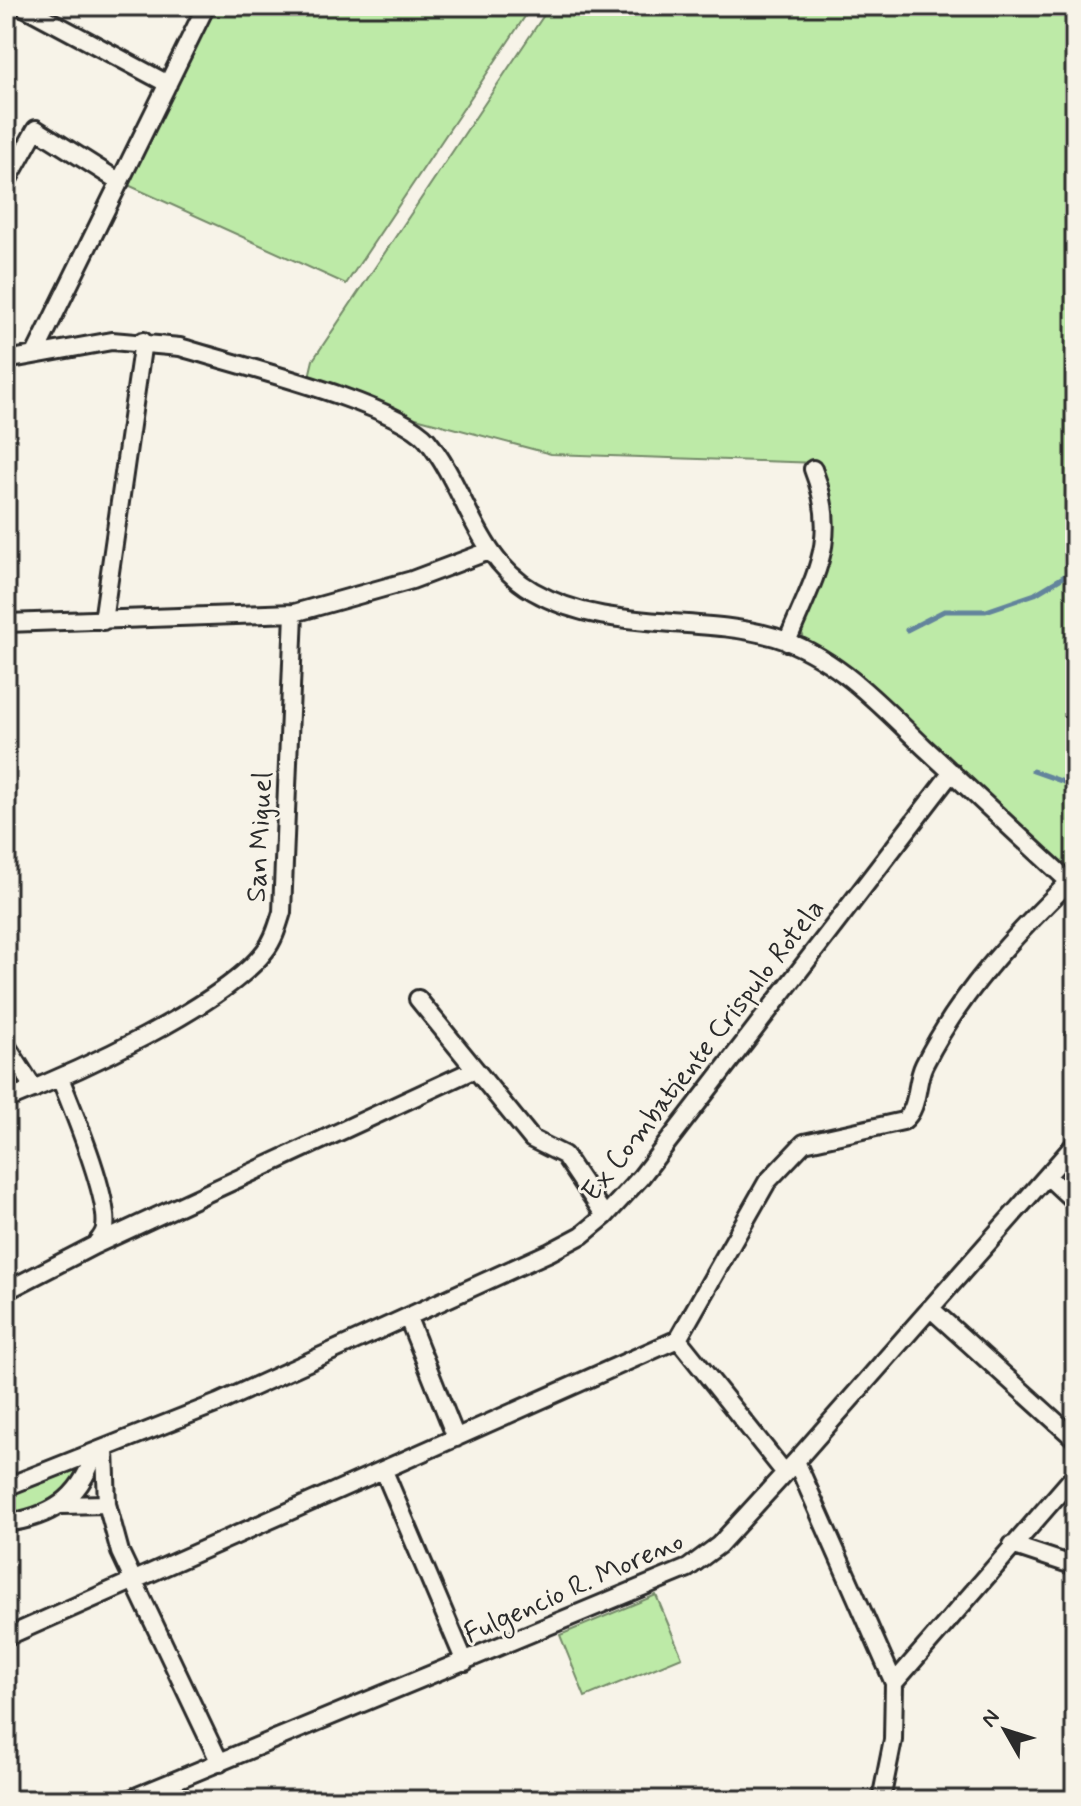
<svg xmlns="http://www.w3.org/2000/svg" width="1081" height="1806" font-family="Mynerve,sans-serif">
	<rect width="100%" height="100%" fill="#f7f3e8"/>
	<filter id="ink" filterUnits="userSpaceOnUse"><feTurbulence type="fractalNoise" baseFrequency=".0125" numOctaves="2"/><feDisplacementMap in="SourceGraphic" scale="16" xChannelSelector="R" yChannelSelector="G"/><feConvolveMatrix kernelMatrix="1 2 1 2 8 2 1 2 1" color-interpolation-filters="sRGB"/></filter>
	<g filter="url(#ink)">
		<path fill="#bdeaa7" stroke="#748a69" stroke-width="2" d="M216,6H532L346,284L128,185Z
			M550,6H1075V877L870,684L834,655L805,640L800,629C824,565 845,532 819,463L551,454L412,417L309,377L313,360Z
			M85,1460C61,1501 53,1508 6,1516V1493Z
			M656,1595L682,1657L585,1697L560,1635Z"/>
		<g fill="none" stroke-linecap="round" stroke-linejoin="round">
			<path stroke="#63849c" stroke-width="5" d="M907,630L944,611H986L1035,594L1075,570
				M1033,771L1075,786"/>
			<g stroke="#2b2b2b" stroke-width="22">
				<path id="minor" d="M22,6L168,84
					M6,183L36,129L120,182
					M35,354L206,6
					M6,360L112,341L180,347C233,364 395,403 427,440C467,489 475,558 533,591C607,634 695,614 775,637C836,656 879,704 924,747C974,793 1024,841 1075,887
					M103,621L143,341
					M6,623L294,613L412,580L489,551
					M787,642C814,576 841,540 813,469
					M418,999L532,1139L564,1155L605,1216
					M6,1045L34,1089
					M60,1078C72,1108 110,1198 105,1228C104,1235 100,1238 96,1244
					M6,1100C74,1073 222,1007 265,951C274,940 278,925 282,912L294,613
					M1047,1176L1075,1202
					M6,1291L95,1245L475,1069
					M930,1308L1075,1439
					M408,1318L456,1438
					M678,1339L785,1473
					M105,1450L107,1504L120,1552L220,1763
					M796,1461L894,1683L893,1740L881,1800
					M384,1471L465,1662
					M6,1487L218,1403L550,1252L582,1235L605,1216L641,1177L952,772
					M60,1505L107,1504
					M6,1523C50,1517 79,1500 94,1455
					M1012,1545L1075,1566
					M6,1637L678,1339L767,1182L804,1143L903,1121C920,1108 915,1083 924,1065C960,993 1013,937 1069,882
					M894,1683L1075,1475
					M128,1800L688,1568L719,1545L796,1461L1075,1144"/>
			</g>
			<use href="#minor" stroke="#f7f3e8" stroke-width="16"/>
		</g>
	</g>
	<g text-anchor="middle" stroke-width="6" stroke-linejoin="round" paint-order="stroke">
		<g font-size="28" fill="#2b2b2b" stroke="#f7f3e8">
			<text transform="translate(258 837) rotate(-87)" y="10">San Miguel</text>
			<text transform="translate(702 1049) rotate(-52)" y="10">Ex Combatiente Crispulo Rotela</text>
			<text transform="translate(573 1586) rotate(-24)" y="10">Fulgencio R. Moreno</text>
		</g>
	</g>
	<rect width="1081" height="1806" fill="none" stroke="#f7f3e8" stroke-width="32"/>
	<rect x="16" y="16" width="1049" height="1774" fill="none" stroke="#2b2b2b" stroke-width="3" filter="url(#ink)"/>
	<g transform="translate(1005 1730) rotate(309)" stroke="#f7f3e8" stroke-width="6" paint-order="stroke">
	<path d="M0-6L14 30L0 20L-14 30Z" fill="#2b2b2b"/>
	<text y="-12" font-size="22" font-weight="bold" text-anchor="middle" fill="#2b2b2b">N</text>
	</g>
</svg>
